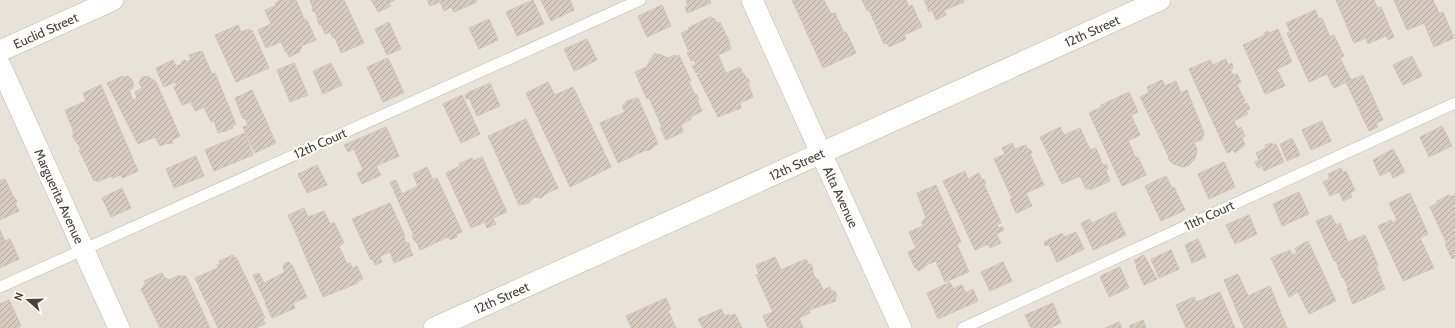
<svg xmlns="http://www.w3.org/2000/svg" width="1455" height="328" font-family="Cabin,sans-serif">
	<defs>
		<pattern id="building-hatch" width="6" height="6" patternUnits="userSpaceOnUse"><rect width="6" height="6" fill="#d6cdc0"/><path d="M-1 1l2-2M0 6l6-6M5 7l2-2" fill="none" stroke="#b0a89d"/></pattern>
	</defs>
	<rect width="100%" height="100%" fill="#f4f1ea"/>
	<path fill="#e8e3d8" d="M0,0H1455V328H0Z"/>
	<path fill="url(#building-hatch)" stroke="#d0c5b3" d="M280,0H284L285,1L296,0L305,21L307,20L316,40L301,46L302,48L299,50L300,52L289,57L287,52L286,53L281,42L266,48L258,30L271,24L265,10L276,6L275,3Z
		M310,0H344L364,43L341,53L335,38H333L330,32L325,34L321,24L319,25L317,20H318L315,11L313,12L312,8H313Z
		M371,0H395L389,3L391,6L378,12Z
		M427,0H476L477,2L454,12L451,7L444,11L440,2L430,6Z
		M533,0L544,24L517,36L506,12Z
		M541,0H570L574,10L551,21Z
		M686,0H710L711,3L687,13L685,7L688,6Z
		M792,0H824L831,14L835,13L844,33L846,32L856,53L823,68Z
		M862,0H906L909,7L912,5L922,27L904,35L906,39L889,47L887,43L884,44L869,10L867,11Z
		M924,0H963L964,2L944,10L946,15L936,20L932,10L929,12Z
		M1336,0H1374L1377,8L1381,7L1394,37L1388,40L1386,36L1368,44L1366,38L1354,43Z
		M1394,0H1433L1439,13L1443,12L1454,38L1434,47L1424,23L1407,30Z
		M662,5L671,26L647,37L638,16Z
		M1315,10L1319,19L1322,18L1330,37L1334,35L1344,56L1340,58L1351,80L1334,88L1327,74L1309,82L1287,33L1290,32L1286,23Z
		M710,17L715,19L717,23L720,22L730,43H729L731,49L718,55L726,73L740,67L743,74H744L746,78H748L750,82L748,83L753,97L740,103L741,108L718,117L697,75L700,74V72L696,73L692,66L696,64L694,60L691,61L687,52L690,51L689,49L688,50L681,33L689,30L688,28Z
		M489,19L498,40L479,49L469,28Z
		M389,22L401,49L387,55L375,29Z
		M238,25L241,32L249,29L250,31L252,30L269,68L236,82L215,35Z
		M1278,29L1292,62L1277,69L1285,86L1265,94L1243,45L1265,35L1264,33L1268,31L1269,33Z
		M587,39L597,60L574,71L564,49Z
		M202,51L212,74L215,73L236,124L232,126L233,128L224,132V131L218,133L214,121L211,122L204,107L195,111L191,102L182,105L174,87L177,86L175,82L164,87L156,68L173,60L176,66L182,64L181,62L185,60L186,62L191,60L189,55Z
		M656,53L657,55L659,54L668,58L675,55L676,57L679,55L691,81L689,82L695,95L696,94L699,99L697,100L702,111L690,117L691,119L681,125L683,132L666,140L660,128L662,127L649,98L647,99L635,72L647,67L650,59L653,58L652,56Z
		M1412,56L1422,76L1403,85L1393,65Z
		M388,58L404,93L383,102L367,67Z
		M1226,59L1228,65L1232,63L1233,68L1230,69L1233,75L1237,74L1241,82L1237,84L1245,101L1242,103L1243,105L1247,103L1250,109L1246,110L1248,114L1234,121L1238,129L1241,127L1245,136L1242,137L1245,145L1235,153L1233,150L1227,153L1189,69L1210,60L1213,65Z
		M294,63L308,95L290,102L277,70Z
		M331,63L342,85L323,94L313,71Z
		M1363,75L1383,120L1376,123L1378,127L1369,131L1346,82Z
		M123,76L124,78L128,76L133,81V88L129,90L133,100L137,98L135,92L142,88L139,83L142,77L148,76L156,82L180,136L172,140L173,143L168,144L167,143L160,146L155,137L138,144L107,83Z
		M1162,80L1165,86L1176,81L1181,93L1187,90L1204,133L1202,140L1194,142L1197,150L1195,159L1189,165L1183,167L1173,164L1170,161L1168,158L1169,157L1140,97L1149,93L1147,87Z
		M548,82L555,95L573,87L611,167L570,187L526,93Z
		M490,83L500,106L477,116L469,98L466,99L465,95L467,94V93Z
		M101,85L138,171L122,178L121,175L112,178L111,176L97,182V180L94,181L79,150L81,149L73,137V130L65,110L86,101L83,93Z
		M252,90L276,143L255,153L243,127L248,125L245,118L243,119L235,98Z
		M1129,92L1138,112L1131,115L1140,135L1128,141L1136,158L1138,157L1146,175L1122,186L1089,113L1102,107L1101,105Z
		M462,95L480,134L461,143L443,104Z
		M638,98L658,144L652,147L653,148L647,151L646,150L618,163L600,123L625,112L622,106L625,104L626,101Z
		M526,119L558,188L547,193L541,198L535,197L532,199L529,203L519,205L488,136Z
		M1322,121L1331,141L1311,150L1302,130Z
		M1442,126L1452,146L1429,157L1420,137Z
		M386,127L399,156L376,166L381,175L362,184L357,173L363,170L354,149L348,152L344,145Z
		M1060,127L1064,135L1080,128L1090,150L1096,148L1103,165L1106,164L1108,169L1106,171L1110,181L1090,190L1089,188L1086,189L1080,176L1062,184L1040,137Z
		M245,133L253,155L214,171L205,150Z
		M1292,138L1300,155L1287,161L1280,144Z
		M1012,143L1015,149L1026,145L1028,150L1030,149L1032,153L1030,154L1044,185L1026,193L1032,206L1016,213L1010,199L1012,198L994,159L1005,154L1002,148Z
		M1272,143L1273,145L1276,144L1284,162L1264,171L1262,166L1258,168L1255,162L1259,160L1256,153L1266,148L1265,145Z
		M1393,149L1405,172L1393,178L1390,171L1380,176L1373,160Z
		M196,156L204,176L174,188L166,169Z
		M482,157L507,212L493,218L496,224L487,228L485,222L471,228L446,173L460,166L459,164L472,158L473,161Z
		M1224,162L1235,187L1209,199L1198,174Z
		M317,165L327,185L307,193L298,174Z
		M427,167L433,180L437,178L462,232L456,234L457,237L450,240L448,237L420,250L416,241L415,242L412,236H414L390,182L396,180L402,194L418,186L413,174Z
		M1341,168L1343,173L1346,171L1355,190L1350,193L1352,197L1343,201L1339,192L1330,196L1323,182L1330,179L1328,174Z
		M965,171L968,179L979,173L982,180L984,179L986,183L984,184L1001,223L997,225L999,228L1002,226L1004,230L996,234L1001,243L990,248L988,244L975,250L943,181Z
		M1166,176L1172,188L1174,187L1185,210L1161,221L1145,186Z
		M0,179L1,181L5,179L14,198H15L17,202L15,203L19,211L0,220Z
		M936,185L961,242L957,244L969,272L945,282L936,261L924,266L925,267L918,271L917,268H915L908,252L916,248L909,232L923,226L922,223L924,219L926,218L917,193Z
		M122,188L131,208L111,217L102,198Z
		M1299,192L1309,214L1282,226L1273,204Z
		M1410,193L1428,234L1420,238L1434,268L1403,281L1378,226L1391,220L1392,223L1397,220L1389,203Z
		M1449,195L1450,197L1455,195V257L1452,259L1445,244H1447L1430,207L1438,203L1437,201Z
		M390,203L405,236H404L406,243L408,242L410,246H409L413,255L394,263L390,252L380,256L382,262L375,265L373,259L371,260L352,219Z
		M304,208L308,217L324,211L330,224L334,222L344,243L339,246L347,264L350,263L352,268L351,269L357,266L363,279L357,282L358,283L323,297L288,215Z
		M1115,212L1126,235L1093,250L1081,223L1090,219L1092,223Z
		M1249,215L1257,234L1235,244L1226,225Z
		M1331,215L1336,225L1340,223L1348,242L1365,235L1378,265L1376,266L1385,289L1353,304L1347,289L1348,288L1344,278H1342L1336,261H1334L1316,221Z
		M0,230L5,241L10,239L19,259L0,268Z
		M1076,232L1084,249L1057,262L1049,245L1045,246L1044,242L1062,233L1064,237Z
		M1198,239L1206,257L1192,263L1185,245Z
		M1308,241L1336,301L1309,314L1298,292L1289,297L1271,258L1290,250L1292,255L1297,253L1295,248Z
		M1171,250L1179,269L1159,278L1151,259Z
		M233,255L234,258L236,257L265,318L263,319L265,324L256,328H218L195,278L218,268L217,265L220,264L219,261Z
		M1144,255L1157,279L1144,285L1136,267L1137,266L1134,260Z
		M775,257L781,270L806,259L809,265L811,264L813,270H812L816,280L818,279L823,290L830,287L831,291H835L837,296L835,299L836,301L809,310L810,313L799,318L803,328H768L763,316L773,312L756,275L759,274L756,265Z
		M288,262L292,265L307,297L293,303L295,308L272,318L265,303H266L253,275L259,273L264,283L285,272L283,267L284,264Z
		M1003,262L1012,281L990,291L981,272Z
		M1120,267L1129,288L1109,297L1100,276Z
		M162,273L164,277L169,280L178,276H186L210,328H160L141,289L144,287L143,286L146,285L144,281Z
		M1238,274L1248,296L1270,286L1287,328H1244L1224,280Z
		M950,282L953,289L962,285L966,293L973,289L978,301L938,319L927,293Z
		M1220,292L1235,328H1186L1176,305L1194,297L1196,302Z
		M666,298L671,309L668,310L676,328H631L626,316Z
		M9,300L21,326L17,328H0V304Z
		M1053,303L1061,323L1050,328H1031L1025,315Z
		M721,309L725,316L728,314L729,316L735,314L742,328H703L698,319Z
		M1143,320L1146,328H1130L1129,326Z
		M1119,322L1122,328H1105Z"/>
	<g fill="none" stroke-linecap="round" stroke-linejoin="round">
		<g stroke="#c0b9ad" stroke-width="12">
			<path id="service" d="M0,287L640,0
				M963,328L1455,103"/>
		</g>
		<g stroke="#c0b9ad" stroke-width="22">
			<g id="minor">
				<path id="s1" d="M752,0L821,153L901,328"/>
				<path id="s2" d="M0,51L113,0"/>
				<path id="s3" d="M0,65L119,328"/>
				<path id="s4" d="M434,328L1160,0"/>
			</g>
		</g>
		<use href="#service" stroke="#fff" stroke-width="11"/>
		<use href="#minor" stroke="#fff" stroke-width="21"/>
	</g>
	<g text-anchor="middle" stroke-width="4" stroke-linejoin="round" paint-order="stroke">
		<g font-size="13" fill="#484238" stroke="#fff">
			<text dy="5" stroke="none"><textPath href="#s2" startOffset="50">Euclid Street</textPath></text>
			<text dy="5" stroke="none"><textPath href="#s4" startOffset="722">12th Street</textPath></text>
			<text transform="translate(320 143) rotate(-24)" y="5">12th Court</text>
			<text dy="5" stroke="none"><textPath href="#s4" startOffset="398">12th Street</textPath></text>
			<text dy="5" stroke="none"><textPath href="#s3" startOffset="144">Marguerita Avenue</textPath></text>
			<text dy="5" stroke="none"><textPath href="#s1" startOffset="216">Alta Avenue</textPath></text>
			<text transform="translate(1209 215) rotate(-25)" y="5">11th Court</text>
			<text dy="5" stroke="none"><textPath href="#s4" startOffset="74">12th Street</textPath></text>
		</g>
	</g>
	<g transform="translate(28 300) rotate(290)" stroke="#ffffff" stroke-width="3" paint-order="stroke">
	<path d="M0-3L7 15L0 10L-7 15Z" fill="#484238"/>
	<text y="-6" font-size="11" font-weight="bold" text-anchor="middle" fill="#484238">N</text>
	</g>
</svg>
